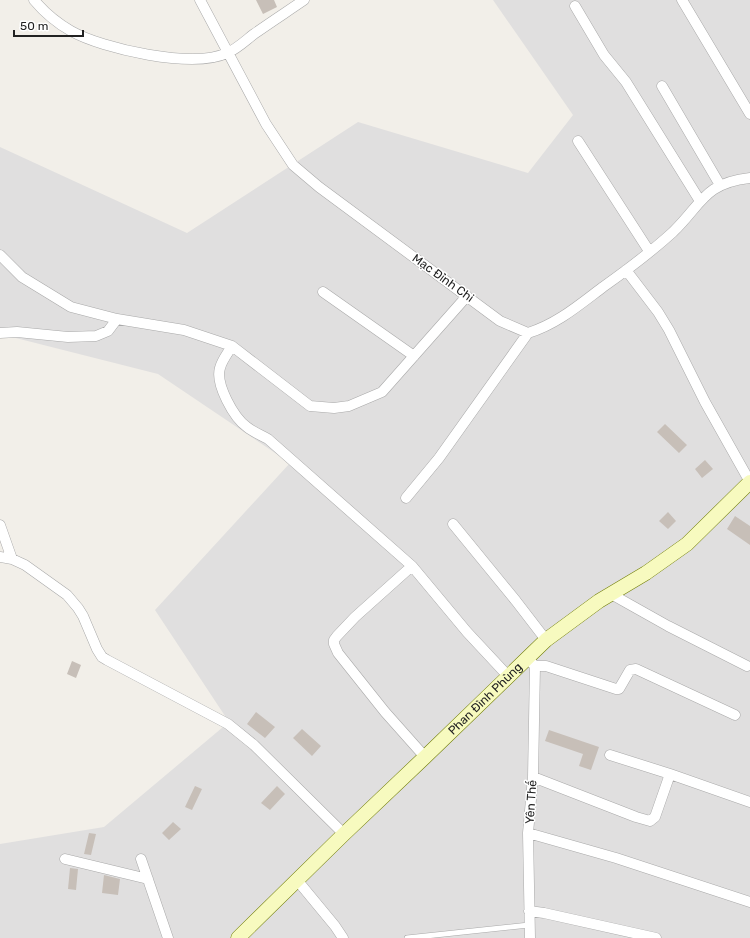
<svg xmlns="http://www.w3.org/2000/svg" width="750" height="938" font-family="Rubik,sans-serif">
	<rect width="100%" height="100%" fill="#f2efe9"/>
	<path fill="#e0dfdf" d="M493,0H750V938H0V844L104,827L229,722L155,610L290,463L158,374L0,334V147L187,233L358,122L528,173L573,115Z"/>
	<path fill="#c7bfb8" d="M256,0H274L277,7L263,14Z
		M665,424L687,445L679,453L657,432Z
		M705,460L713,469L702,478L695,469Z
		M668,512L676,521L668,529L659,521Z
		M735,516L750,526V545L727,529Z
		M72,661L81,665L76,678L67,674Z
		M256,712L275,727L265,738L247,724Z
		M302,729L321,746L312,756L293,738Z
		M549,730L599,747L591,770L579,766L583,754L545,741Z
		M195,786L202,789L192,810L185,807Z
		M277,786L285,794L270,810L261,803Z
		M173,822L181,829L169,840L162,833Z
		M89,833L96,834L91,855L84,854Z
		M70,868L78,869L76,890L68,889Z
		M104,875L120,879L118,895L102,893Z"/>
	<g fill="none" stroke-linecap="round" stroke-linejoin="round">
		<g stroke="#a9a9a9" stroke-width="6">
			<path id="lane" d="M407,938L529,925"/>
		</g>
		<g stroke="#a9a9a9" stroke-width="11">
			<path id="street" d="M34,0C44,12 57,23 71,31C103,49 193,69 227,53C237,49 246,40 254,34C271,22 288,11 304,0
				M200,0L266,124L293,165L319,187L500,321L528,333C557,324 579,305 603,287C627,270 651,252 673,232C702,204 704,183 750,178
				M682,0L750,114
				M575,6L604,55L626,82L700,201
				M662,86L720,185
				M578,141L649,251
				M0,255L22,277L71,307L117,319L184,330L232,346L310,406L334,408L349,406L382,392L467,296
				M626,270L658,312L669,330L705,402L750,482
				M323,292L414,356
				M0,333L17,332L68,337L96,336L108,331L117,319
				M232,346C228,353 222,360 220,368C215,384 234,418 247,427C253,432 261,435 268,439L412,566L467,632L508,676
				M406,498L439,458L528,333
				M453,524L516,601L546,640
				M0,525L12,559
				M0,557L12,559L25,565L67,595L78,608L83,616L97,649L102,657L107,660L228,724L254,745L344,834
				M412,566L355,617L337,636L334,640V644L338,653L385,712L425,757
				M611,594L668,626L747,666
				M531,662L535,666H546L616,689H619L630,670L636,669L735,715
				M610,755L670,774L750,802
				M533,777L636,817L650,821L655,817L670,774
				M528,833L616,858L750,902
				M65,859L148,879
				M141,859L168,938
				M297,880L335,926L343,938
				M529,911L544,913L656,938
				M530,938L528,833L533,777L535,666"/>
		</g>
		<g stroke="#707d05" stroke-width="15">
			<g id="secondary">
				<path id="s1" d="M238,938L344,834L425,757L546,640L599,601L646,573L687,544L750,482"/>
			</g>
		</g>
		<use href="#lane" stroke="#fff" stroke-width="5"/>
		<use href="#street" stroke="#fff" stroke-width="10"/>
		<use href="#secondary" stroke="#f7fabf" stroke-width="14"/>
	</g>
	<g text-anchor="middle" stroke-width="3" stroke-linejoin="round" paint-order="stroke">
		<g font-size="12" fill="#222" stroke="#fff">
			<text transform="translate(443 278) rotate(36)" y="4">Mạc Đỉnh Chi</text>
			<text dy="4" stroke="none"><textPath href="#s1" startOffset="344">Phan Đình Phùng</textPath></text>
			<text transform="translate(531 802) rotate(-86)" y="4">Yên Thế</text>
		</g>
	</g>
	<path d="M14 30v6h69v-6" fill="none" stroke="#222222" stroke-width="2"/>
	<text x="20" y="30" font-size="12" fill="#222222" stroke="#ffffff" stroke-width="3" paint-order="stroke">50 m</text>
</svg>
